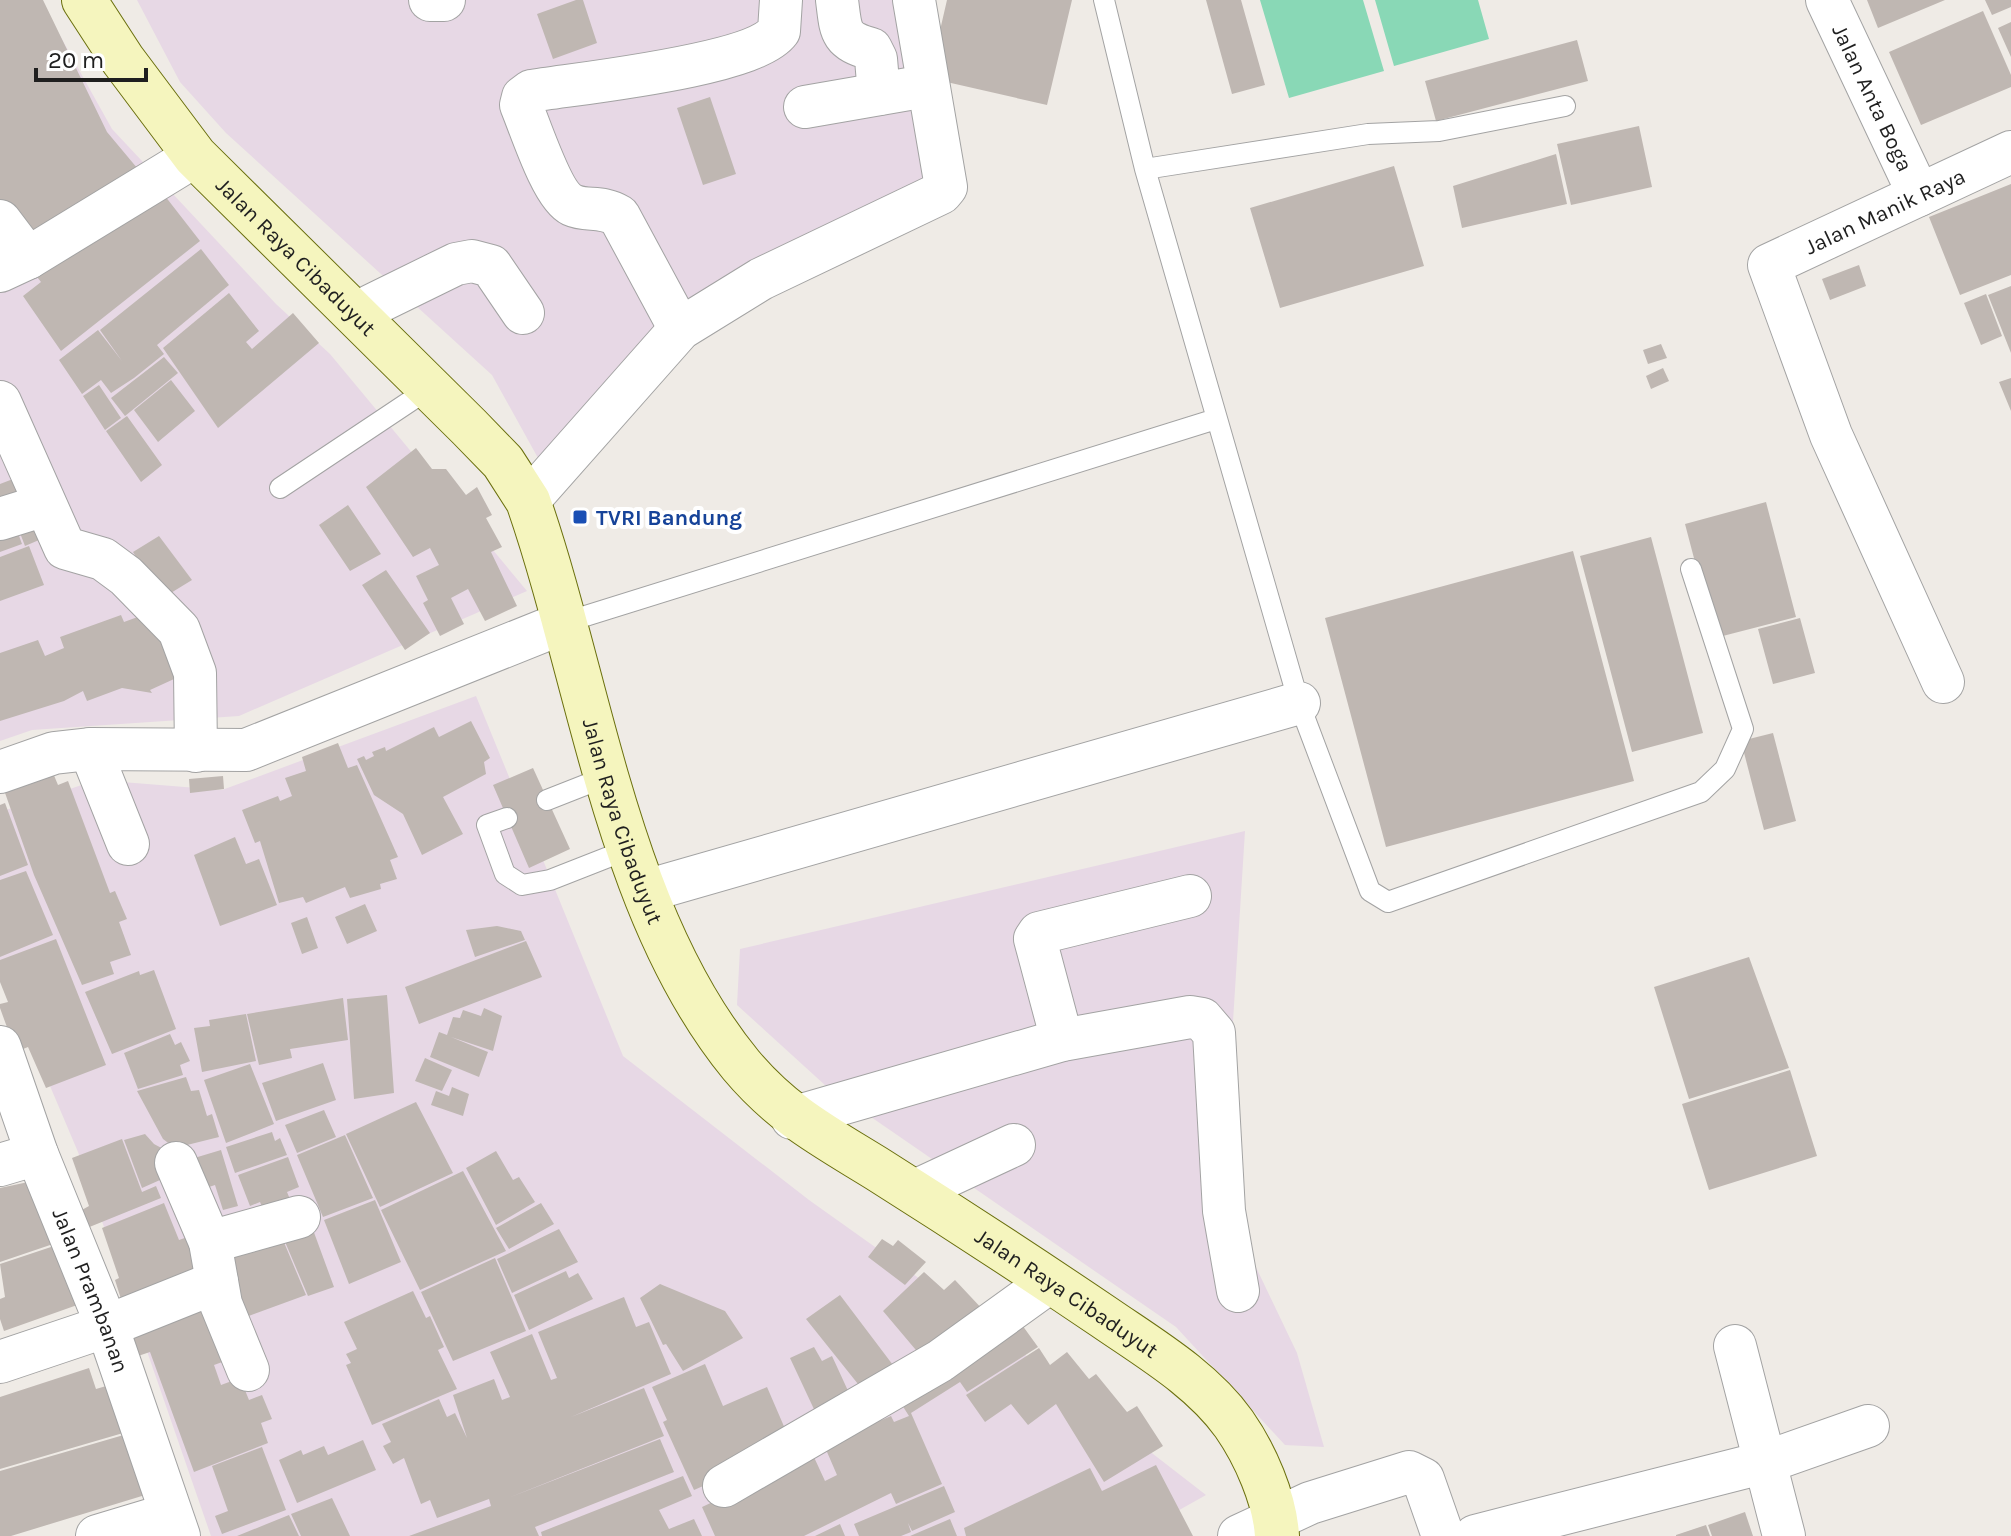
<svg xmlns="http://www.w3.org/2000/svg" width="2011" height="1536" font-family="Karla,sans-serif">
	<rect width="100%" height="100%" fill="#efebe6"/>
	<path fill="#e7d8e5" d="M0,0H40L112,129L276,304L330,354L527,591L239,716L32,730L0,741Z
		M137,0H919L936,150L921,191L725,283L538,458L492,375L226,133L180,82Z
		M476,696L623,1056L809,1200L1010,1343L1206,1495L1133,1536H211L78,1152L0,968V812L97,780L222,790Z
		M1245,831L1222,1196L1297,1353L1324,1447L1285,1445L1176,1327L826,1086L737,1005L740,949Z"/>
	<path fill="#89d8b6" d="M1260,0H1363L1384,71L1289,98Z
		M1375,0H1478L1489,39L1394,66Z"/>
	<path fill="#bfb7b2" d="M0,0H43L107,132L148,181L27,243L0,212Z
		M576,0H583L597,43L553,59L537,14Z
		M947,0H1072L1047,105L929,78Z
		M1206,0H1241L1265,85L1232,94Z
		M1867,0H1945L1878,28Z
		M1985,0H2011V7L1992,15Z
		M1983,11L2011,75V87L1921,125L1889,52Z
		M2011,22V57L1998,28Z
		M1577,40L1588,81L1436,121L1425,81Z
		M710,97L736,174L703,185L677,108Z
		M1639,126L1652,187L1571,205L1557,144Z
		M1556,154L1567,204L1462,228L1453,186Z
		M1394,166L1424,266L1280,308L1250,208Z
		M2011,184V275L1960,295L1929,217Z
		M158,187L200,241L61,351L23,296L41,282L34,273Z
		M201,249L229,285L157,345L164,354L134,378L111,393L101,380L82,394L59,360L98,330L122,361L100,330Z
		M1859,265L1866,286L1830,300L1822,279Z
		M2011,286V353L1988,295Z
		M229,293L259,331L246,342L252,349L293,313L319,343L218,428L163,348Z
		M1986,294L2002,336L1981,345L1964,303Z
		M1661,344L1667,358L1648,364L1643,350Z
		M164,357L178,373L125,416L111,398Z
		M1663,368L1669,381L1651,389L1646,376Z
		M2011,378V411L1999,382Z
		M171,380L195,411L158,442L134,410Z
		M99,385L121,418L105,430L83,396Z
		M127,416L162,465L141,482L106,431Z
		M416,448L432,469H446L466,495L477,487L492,515L486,518L502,547L491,552L517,606L485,621L468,589L451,598L464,624L440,636L423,603L428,600L416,576L439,565L430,548L413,557L366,487Z
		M26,474L37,502L0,517V484Z
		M1766,502L1796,617L1715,638L1685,524Z
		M348,505L381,554L350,571L319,525Z
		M36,511L46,537L25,546L15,520Z
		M14,522L22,544L0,552V527Z
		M159,536L192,580L161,599L133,552Z
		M1651,537L1703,733L1632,752L1580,556Z
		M29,546L44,585L0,601V557Z
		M1573,551L1634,781L1386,847L1325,618Z
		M386,570L430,633L405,650L362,585Z
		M154,611L185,674L150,690L152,693L122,688L87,701L83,691L64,701L0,721V653L38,640L45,656L64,648L60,637L121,615L124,622Z
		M1800,618L1815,673L1773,684L1758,629Z
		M471,721L490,758L484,762L486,774L443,797L463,834L422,855L403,814L374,795L357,759L364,756L366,760L374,756L372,752L385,747L386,751L434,727L439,737Z
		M1773,733L1796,821L1764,830L1741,741Z
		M338,743L348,768L357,765L398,857L390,860L397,879L380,884L381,889L350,898L345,887L306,903L303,897L279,903L260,841L255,843L242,810L278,796L280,801L292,796L285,778L306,771L302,757Z
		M533,768L570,849L529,868L493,785Z
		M53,773L58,785L68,781L110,893L115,891L127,919L119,922L131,955L110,962L114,974L82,985L34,875L4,790Z
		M223,776L224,789L190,793L189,779Z
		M5,803L28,865L0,876V805Z
		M235,837L246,864L259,859L277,905L220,926L194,855Z
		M26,871L53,935L0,957V880Z
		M365,904L377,931L347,944L335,917Z
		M307,917L318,948L302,954L291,923Z
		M497,926L521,931L525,940L475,957L466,930Z
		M56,939L106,1065L46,1088L28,1047L16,1052L0,1008V1004L8,1002L0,982V960Z
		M526,941L542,977L419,1024L405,987Z
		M1749,957L1789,1068L1689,1099L1654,987Z
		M154,970L176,1029L112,1054L85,992L139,971L140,975Z
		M387,995L394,1093L354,1099L347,999Z
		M343,998L348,1040L290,1049L292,1058L259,1065L247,1014Z
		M484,1008L502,1016L493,1051L451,1037L488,1052L479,1077L430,1057L439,1032L447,1035L453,1017L460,1018L463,1010L481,1016Z
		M246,1014L256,1061L202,1072L194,1028L210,1026L209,1020Z
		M170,1034L175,1045L181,1042L190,1061L180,1065L183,1075L138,1089L124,1053Z
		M425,1058L452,1070L442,1091L415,1081Z
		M323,1063L336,1100L276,1121L262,1083Z
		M250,1064L274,1124L226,1143L204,1080Z
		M1790,1070L1817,1156L1709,1190L1682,1104Z
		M186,1077L191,1091L199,1090L207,1116L212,1114L219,1137L175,1148L163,1139L137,1091Z
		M452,1087L469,1094L463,1116L431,1105L436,1091L449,1096Z
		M416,1102L453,1173L380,1207L346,1134Z
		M324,1110L336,1137L297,1153L285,1125Z
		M272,1132L275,1141L280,1138L287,1155L235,1173L226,1147Z
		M145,1134L154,1144L167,1151L178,1172L142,1188L124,1140Z
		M345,1135L373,1198L323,1217L297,1155Z
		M122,1139L142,1192L156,1186L161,1198L87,1228L80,1211L89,1206L72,1158Z
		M221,1150L238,1206L223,1210L215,1185L209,1187L191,1159Z
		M496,1151L513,1180L519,1177L535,1202L496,1225L466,1168Z
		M288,1157L299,1187L287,1192L292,1204L265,1214L260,1202L250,1206L238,1175Z
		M463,1171L506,1251L420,1290L381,1210Z
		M33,1181L56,1243L0,1262V1188Z
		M375,1200L401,1262L349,1284L324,1220Z
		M164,1203L179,1240L196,1234L209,1271L121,1299L115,1280L119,1278L102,1228Z
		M541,1203L554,1224L509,1249L496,1228Z
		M312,1227L334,1287L308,1296L280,1230Z
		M278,1228L306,1295L246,1317L224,1249Z
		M559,1229L578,1262L512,1293L497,1259Z
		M882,1239L893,1246L898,1240L926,1262L905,1285L868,1257Z
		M57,1245L80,1304L4,1331L0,1319V1299L5,1297L0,1264Z
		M495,1258L526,1331L453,1361L421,1292Z
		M566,1271L569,1278L578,1273L593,1299L529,1330L514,1295Z
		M924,1272L944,1290L955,1280L985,1312L926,1362L883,1311Z
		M660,1284L725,1311L743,1338L683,1371L666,1344L663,1345L640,1298Z
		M413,1291L426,1318L430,1316L444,1347L438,1350L457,1389L372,1425L346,1365L351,1363L346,1354L357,1349L344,1322Z
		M840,1295L902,1377L870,1399L806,1319Z
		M624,1297L636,1327L649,1322L671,1374L571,1417L644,1388L664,1436L508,1498L660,1439L674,1472L535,1527L539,1536H409L491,1506L489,1499L437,1518L430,1500L421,1504L404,1458L393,1464L383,1446L391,1442L382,1424L439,1399L447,1417L455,1413L467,1438L453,1395L494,1379L502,1400L510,1397L490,1352L532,1334L551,1380L557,1378L538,1332Z
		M216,1304L236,1357L214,1365L221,1385L240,1378L249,1400L262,1395L272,1419L261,1423L268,1443L194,1472L150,1352L138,1356L131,1336Z
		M1017,1318L1038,1347L967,1392L960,1382L911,1413L942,1484L896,1504L891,1493L804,1536H715L702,1507L813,1455L825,1481L837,1475L824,1445L891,1416L894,1422L909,1416L902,1405Z
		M814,1347L822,1361L832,1356L855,1406L820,1422L790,1358Z
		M1039,1348L1050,1365L1067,1352L1089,1379L1096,1374L1127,1412L1137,1406L1163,1446L1104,1482L1056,1404L1028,1425L1011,1404L985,1422L966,1395Z
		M705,1364L723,1406L767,1387L789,1438L774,1455L694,1490L663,1422L667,1420L652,1387Z
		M89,1368L96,1389L113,1384L130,1431L0,1469V1397Z
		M134,1432L155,1492L11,1536H0V1471Z
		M363,1440L376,1470L297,1503L279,1460L301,1450L303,1455L324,1446L328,1455Z
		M262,1447L286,1510L222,1534L215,1516L228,1511L212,1466Z
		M1156,1465L1193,1536H966L964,1528L1090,1468L1102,1491Z
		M683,1476L692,1496L659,1510L669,1529L694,1519L702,1536H542L541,1532Z
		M944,1486L955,1512L912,1531L908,1523L911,1532L901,1536H859L854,1524Z
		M332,1498L350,1536H301L291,1514Z
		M1745,1512L1753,1536H1712L1708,1525Z
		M289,1515L299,1536H237Z
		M950,1519L957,1536H910Z
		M840,1524L845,1536H815Z
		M1706,1525L1710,1536H1676V1535Z"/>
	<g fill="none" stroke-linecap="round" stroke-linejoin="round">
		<g stroke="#a3a3a3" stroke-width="22">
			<path id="service" d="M1104,0L1145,169L1299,703L1370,891L1388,902L1701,792L1725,769L1743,729L1691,569
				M1145,169L1368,134L1439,131L1565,106
				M280,488L430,388
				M563,623L1216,419
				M547,800L608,776
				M507,818L487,825L505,874L522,885L550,880L629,849"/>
		</g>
		<g stroke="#a3a3a3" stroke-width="44">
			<g id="minor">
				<path d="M430,0H444"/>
				<path d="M837,0C841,31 839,40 871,49L876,59L879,94"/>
				<path id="s1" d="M1827,0L1919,195"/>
				<path d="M805,107L926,86"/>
				<path d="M0,221L28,258L0,271"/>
				<path d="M28,258L195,156"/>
				<path d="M356,313L456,264L472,261L491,266L523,313"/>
				<path d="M680,329L619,216C601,205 587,212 572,205C552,196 530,126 521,105L523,97L531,91C580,83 753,66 779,31L781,0"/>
				<path d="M0,402L65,548L103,559L126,576L179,630L195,673L196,751"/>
				<path d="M528,501L680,329L761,279L941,193L946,187L914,0"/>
				<path d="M0,519L45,505"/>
				<path id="s2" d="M1943,682L1831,435L1769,265L2011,152"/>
				<path d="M90,749L128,844"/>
				<path d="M0,772L54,753L90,749L246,750L563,623"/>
				<path d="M646,891L1299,703"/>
				<path d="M1062,1040L1035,939L1039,933L1190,896"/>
				<path id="s3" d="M0,1047L37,1154L107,1326L179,1536"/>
				<path d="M792,1118L1062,1040L1190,1017L1202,1019L1214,1033L1224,1211L1238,1291"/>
				<path d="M176,1163L210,1242L221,1304L248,1370"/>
				<path d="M0,1165L37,1154"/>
				<path d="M913,1192L1014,1145"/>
				<path d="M210,1242L299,1217"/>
				<path d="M1735,1346L1784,1536"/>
				<path d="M0,1362L107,1326L217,1282"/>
				<path d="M724,1486L940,1361L1051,1281"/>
				<path d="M97,1536L170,1514"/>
				<path d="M1239,1536L1310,1503L1409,1472L1423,1479L1443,1536"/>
				<path d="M1475,1536L1766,1462L1868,1426"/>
			</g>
		</g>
		<g stroke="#6a6f0d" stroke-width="46">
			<g id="secondary">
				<path id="s4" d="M84,0L123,60L195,156L469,427L503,462L528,501C591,682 616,913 741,1065C783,1115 824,1136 879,1170C955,1218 1030,1267 1104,1317C1149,1348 1202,1379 1234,1424C1255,1454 1275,1499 1277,1536"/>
			</g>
		</g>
		<use href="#service" stroke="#fff" stroke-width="20"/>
		<use href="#minor" stroke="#fff" stroke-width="42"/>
		<use href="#secondary" stroke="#f5f5be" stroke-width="44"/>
	</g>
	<rect fill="#1a4fb4" stroke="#fff" stroke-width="3" x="572" y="509" width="16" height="16" rx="4"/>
	<g text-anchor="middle" stroke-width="8" stroke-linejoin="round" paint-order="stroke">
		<g font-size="22" fill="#1f1f1f" stroke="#fff">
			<text dy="8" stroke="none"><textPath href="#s1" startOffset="108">Jalan Anta Boga</textPath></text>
			<text dy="8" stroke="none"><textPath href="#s2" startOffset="580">Jalan Manik Raya</textPath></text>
			<text dy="8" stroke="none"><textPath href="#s4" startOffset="334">Jalan Raya Cibaduyut</textPath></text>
			<text dy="8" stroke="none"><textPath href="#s4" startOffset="1006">Jalan Raya Cibaduyut</textPath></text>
			<text dy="8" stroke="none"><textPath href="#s3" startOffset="260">Jalan Prambanan</textPath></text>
			<text dy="8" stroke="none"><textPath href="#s4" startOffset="1678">Jalan Raya Cibaduyut</textPath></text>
		</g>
		<g font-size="22" font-weight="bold" fill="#164399" stroke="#fff" text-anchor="start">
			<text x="596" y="525">TVRI Bandung</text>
		</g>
	</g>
	<path d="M36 68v12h110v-12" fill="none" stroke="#1f1f1f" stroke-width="4"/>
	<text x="48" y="68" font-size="24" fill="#1f1f1f" stroke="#ffffff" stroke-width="6" paint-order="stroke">20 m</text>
</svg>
